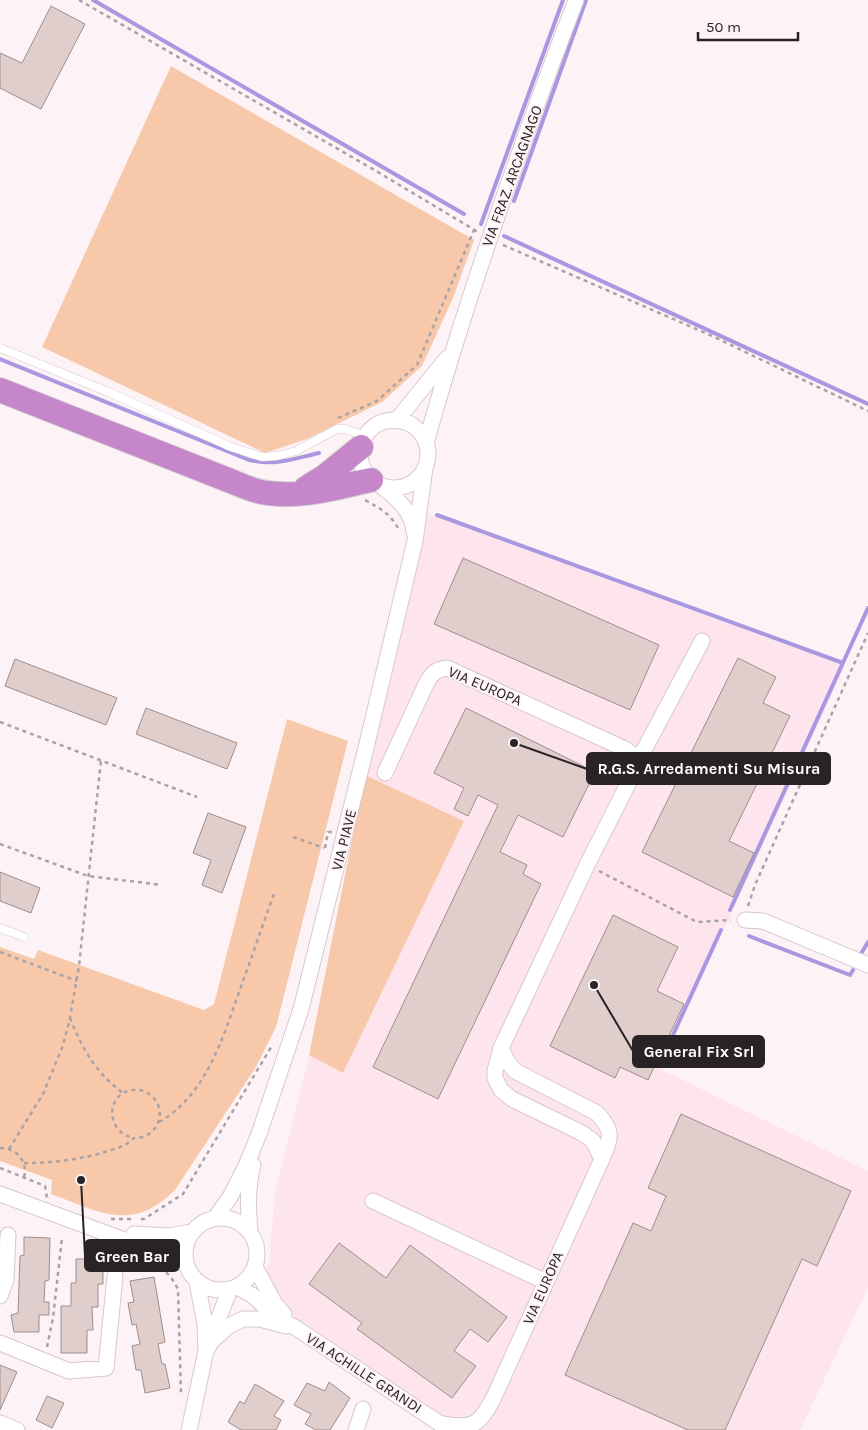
<svg xmlns="http://www.w3.org/2000/svg" width="868" height="1430" font-family="Karla,sans-serif">
	<rect width="100%" height="100%" fill="#fdf3f6"/>
	<path fill="#fee5ed" d="M423,512L845,666L660,1069L868,1171V1288L800,1430H467L298,1329L252,1313L269,1263L275,1191L309,1055L342,1072L464,821L365,775Z"/>
	<path fill="#f7c9aa" d="M171,66L474,240L453,298L422,366L382,402L307,439L265,453L42,347Z
		M287,719L348,741L276,1027L256,1067L175,1190C132,1233 100,1212 51,1194L52,1180L0,1161V947L34,959L38,950L204,1010L214,1004Z
		M365,775L464,821L343,1073L309,1055Z"/>
	<g fill="none" stroke-linecap="round" stroke-linejoin="round">
		<path stroke="#a997e0" stroke-width="4" d="M93,0L464,214
			M514,201L586,0
			M481,224L563,0
			M504,236L868,404
			M0,359L249,460C276,466 293,459 319,453
			M437,515L843,663
			M730,910L868,608
			M749,936L850,975L853,970
			M862,952L868,942
			M666,1050L721,930"/>
	</g>
	<path fill="#e0cecc" stroke="#9e8d8b" d="M51,6L85,24L41,109L0,88V53L22,63Z
		M463,558L659,645L630,710L434,624Z
		M738,658L776,677L763,703L790,716L729,841L754,853L733,897L642,852Z
		M15,659L117,698L106,725L5,686Z
		M146,708L237,743L227,769L136,734Z
		M466,708L595,772L563,837L518,815L500,852L527,865L523,874L541,884L438,1099L373,1067L498,805L478,795L468,816L454,809L464,788L434,773Z
		M208,813L246,827L222,893L202,885L211,860L193,853Z
		M0,872L40,888L31,913L0,901Z
		M613,915L678,947L657,991L684,1004L648,1080L620,1067L615,1078L550,1046Z
		M681,1114L851,1191L817,1266L802,1259L725,1430H688L565,1375L633,1223L651,1231L666,1196L648,1188Z
		M24,1237L50,1238L49,1280L45,1281L44,1302H49V1315H39V1332H14L11,1315L18,1313L20,1256L24,1255Z
		M339,1243L386,1278L410,1245L507,1317L488,1342L470,1329L454,1351L476,1366L452,1398L357,1329L362,1323L309,1284Z
		M76,1259H103V1284H98V1307H92L93,1330H87V1353H61V1306H71V1283H76Z
		M154,1277L165,1342L158,1344L162,1364H165L170,1388L145,1393L141,1370H136L132,1346L140,1344L136,1324L132,1325L128,1303L134,1302L130,1281Z
		M0,1365L17,1372L0,1410Z
		M329,1382L350,1398L330,1430H316L305,1424L311,1414L294,1405L307,1383L325,1391Z
		M255,1384L284,1401L274,1416L281,1420L276,1430H241L228,1422L240,1401L244,1404Z
		M47,1396L64,1403L52,1428L36,1420Z"/>
	<g fill="none" stroke-linecap="round" stroke-linejoin="round">
		<g stroke="#d8c7cc" stroke-width="9">
			<path id="service" d="M0,348L106,391L231,447L262,457L277,456L296,451L337,429H345L365,436
				M0,928L24,937"/>
		</g>
		<g stroke="#d8c7cc" stroke-width="17">
			<path id="minor" d="M360 454a34 34 0 1 1 68 0a34 34 0 1 1-68 0Z
				M396,421L447,358
				M426,443C468,293 520,146 576,0
				M381,486C397,498 412,511 414,532
				M636,759L644,750L702,641
				M385,773L427,682C432,673 437,669 447,668L623,748C631,753 636,756 637,766L587,865L501,1048L495,1071V1078L501,1090L512,1099L582,1133L593,1141L602,1159
				M745,920L763,921L868,965
				M0,1194L127,1241L154,1247L174,1256L186,1264
				M373,1201L546,1282
				M185 1254a36 36 0 1 1 72 0a36 36 0 1 1-72 0Z
				M215,1218L230,1197L245,1168L259,1134L301,1009L366,748L415,541L425,468
				M250,1232C248,1209 247,1188 253,1165
				M134,1234L169,1236L191,1232
				M255,1267L275,1304L284,1314
				M237,1287L252,1295L276,1317L296,1328L439,1423C473,1430 479,1426 494,1397L602,1159C611,1138 614,1131 597,1113L515,1071L507,1061L501,1048
				M0,1296L6,1280L8,1235
				M212,1341L216,1325L230,1289
				M0,1343L69,1371L106,1368L115,1276
				M206,1351L212,1341L229,1326L243,1319H260L286,1326
				M0,1423L17,1430
				M189,1430L206,1351L205,1324L197,1282
				M356,1430L363,1409"/>
		</g>
		<g stroke="#d4d3d3" stroke-width="26">
			<path id="trunk" d="M0,390L228,480C241,485 254,492 268,493C303,498 337,487 371,480
				M306,488L324,477L361,447"/>
		</g>
		<path stroke="#aba2a5" stroke-width="2.5" stroke-dasharray="4 4" stroke-linecap="butt" d="M79,0L371,168L478,232
			M503,245L710,335L868,411
			M338,418L377,401L417,365L474,230
			M365,500C381,509 390,513 399,530
			M0,722L197,797
			M293,837L324,848
			M0,844L88,876L162,885
			M325,848L328,832H333
			M599,871L697,922L731,920
			M748,906L755,885L868,633
			M0,952L77,981
			M70,1018C83,1050 95,1072 123,1093
			M159,1122C209,1094 225,1030 243,981C254,951 264,921 275,891
			M0,1148C17,1148 28,1161 24,1178
			M9,1149L43,1094L62,1048L69,1023L79,966L101,760
			M24,1163C58,1163 93,1158 125,1145C128,1143 131,1140 134,1138C137,1137 142,1138 145,1136C157,1131 163,1117 158,1105C155,1097 146,1090 138,1090C107,1087 102,1132 134,1138
			M0,1168L45,1186L47,1198
			M111,1219H133
			M141,1219H144L183,1194L273,1044
			M145,1261C162,1267 169,1272 178,1289L181,1395
			M47,1347L53,1318L62,1238"/>
		<use href="#service" stroke="#fff" stroke-width="8"/>
		<use href="#minor" stroke="#fff" stroke-width="15"/>
		<use href="#trunk" stroke="#c686ca" stroke-width="24"/>
	</g>
	<g text-anchor="middle" stroke-width="4" stroke-linejoin="round" paint-order="stroke">
		<g font-size="15" fill="#292325" stroke="#fdf3f6">
			<text transform="translate(512 176) rotate(-70)" y="5">VIA FRAZ. ARCAGNAGO</text>
			<text transform="translate(485 686) rotate(23)" y="5">VIA EUROPA</text>
			<text transform="translate(344 840) rotate(-76)" y="5">VIA PIAVE</text>
			<text transform="translate(543 1288) rotate(-66)" y="5">VIA EUROPA</text>
			<text transform="translate(364 1373) rotate(33)" y="5">VIA ACHILLE GRANDI</text>
		</g>
	</g>
	<path fill="none" stroke="#292325" stroke-width="2" d="M514 743L587 769M594 985L633 1051M81 1180L85 1256"/>
	<g fill="#292325" stroke="#fdf3f6" stroke-width="2">
		<circle cx="514" cy="743" r="5"/>
		<circle cx="594" cy="985" r="5"/>
		<circle cx="81" cy="1180" r="5"/>
	</g>
	<g fill="#292325" stroke="#292325" stroke-width="2">
		<rect x="587" y="753" width="243" height="31" rx="5"/>
		<rect x="633" y="1036" width="131" height="31" rx="5"/>
		<rect x="85" y="1240" width="94" height="31" rx="5"/>
	</g>
	<g font-size="16" text-anchor="middle" font-weight="bold" fill="#fff">
		<text x="709" y="774">R.G.S. Arredamenti Su Misura</text>
		<text x="699" y="1057">General Fix Srl</text>
		<text x="132" y="1262">Green Bar</text>
	</g>
	<path d="M698 32v8h100v-8" fill="none" stroke="#292325" stroke-width="2.5"/>
	<text x="706" y="32" font-size="15" fill="#292325" stroke="#fdf3f6" stroke-width="4" paint-order="stroke">50 m</text>
</svg>
